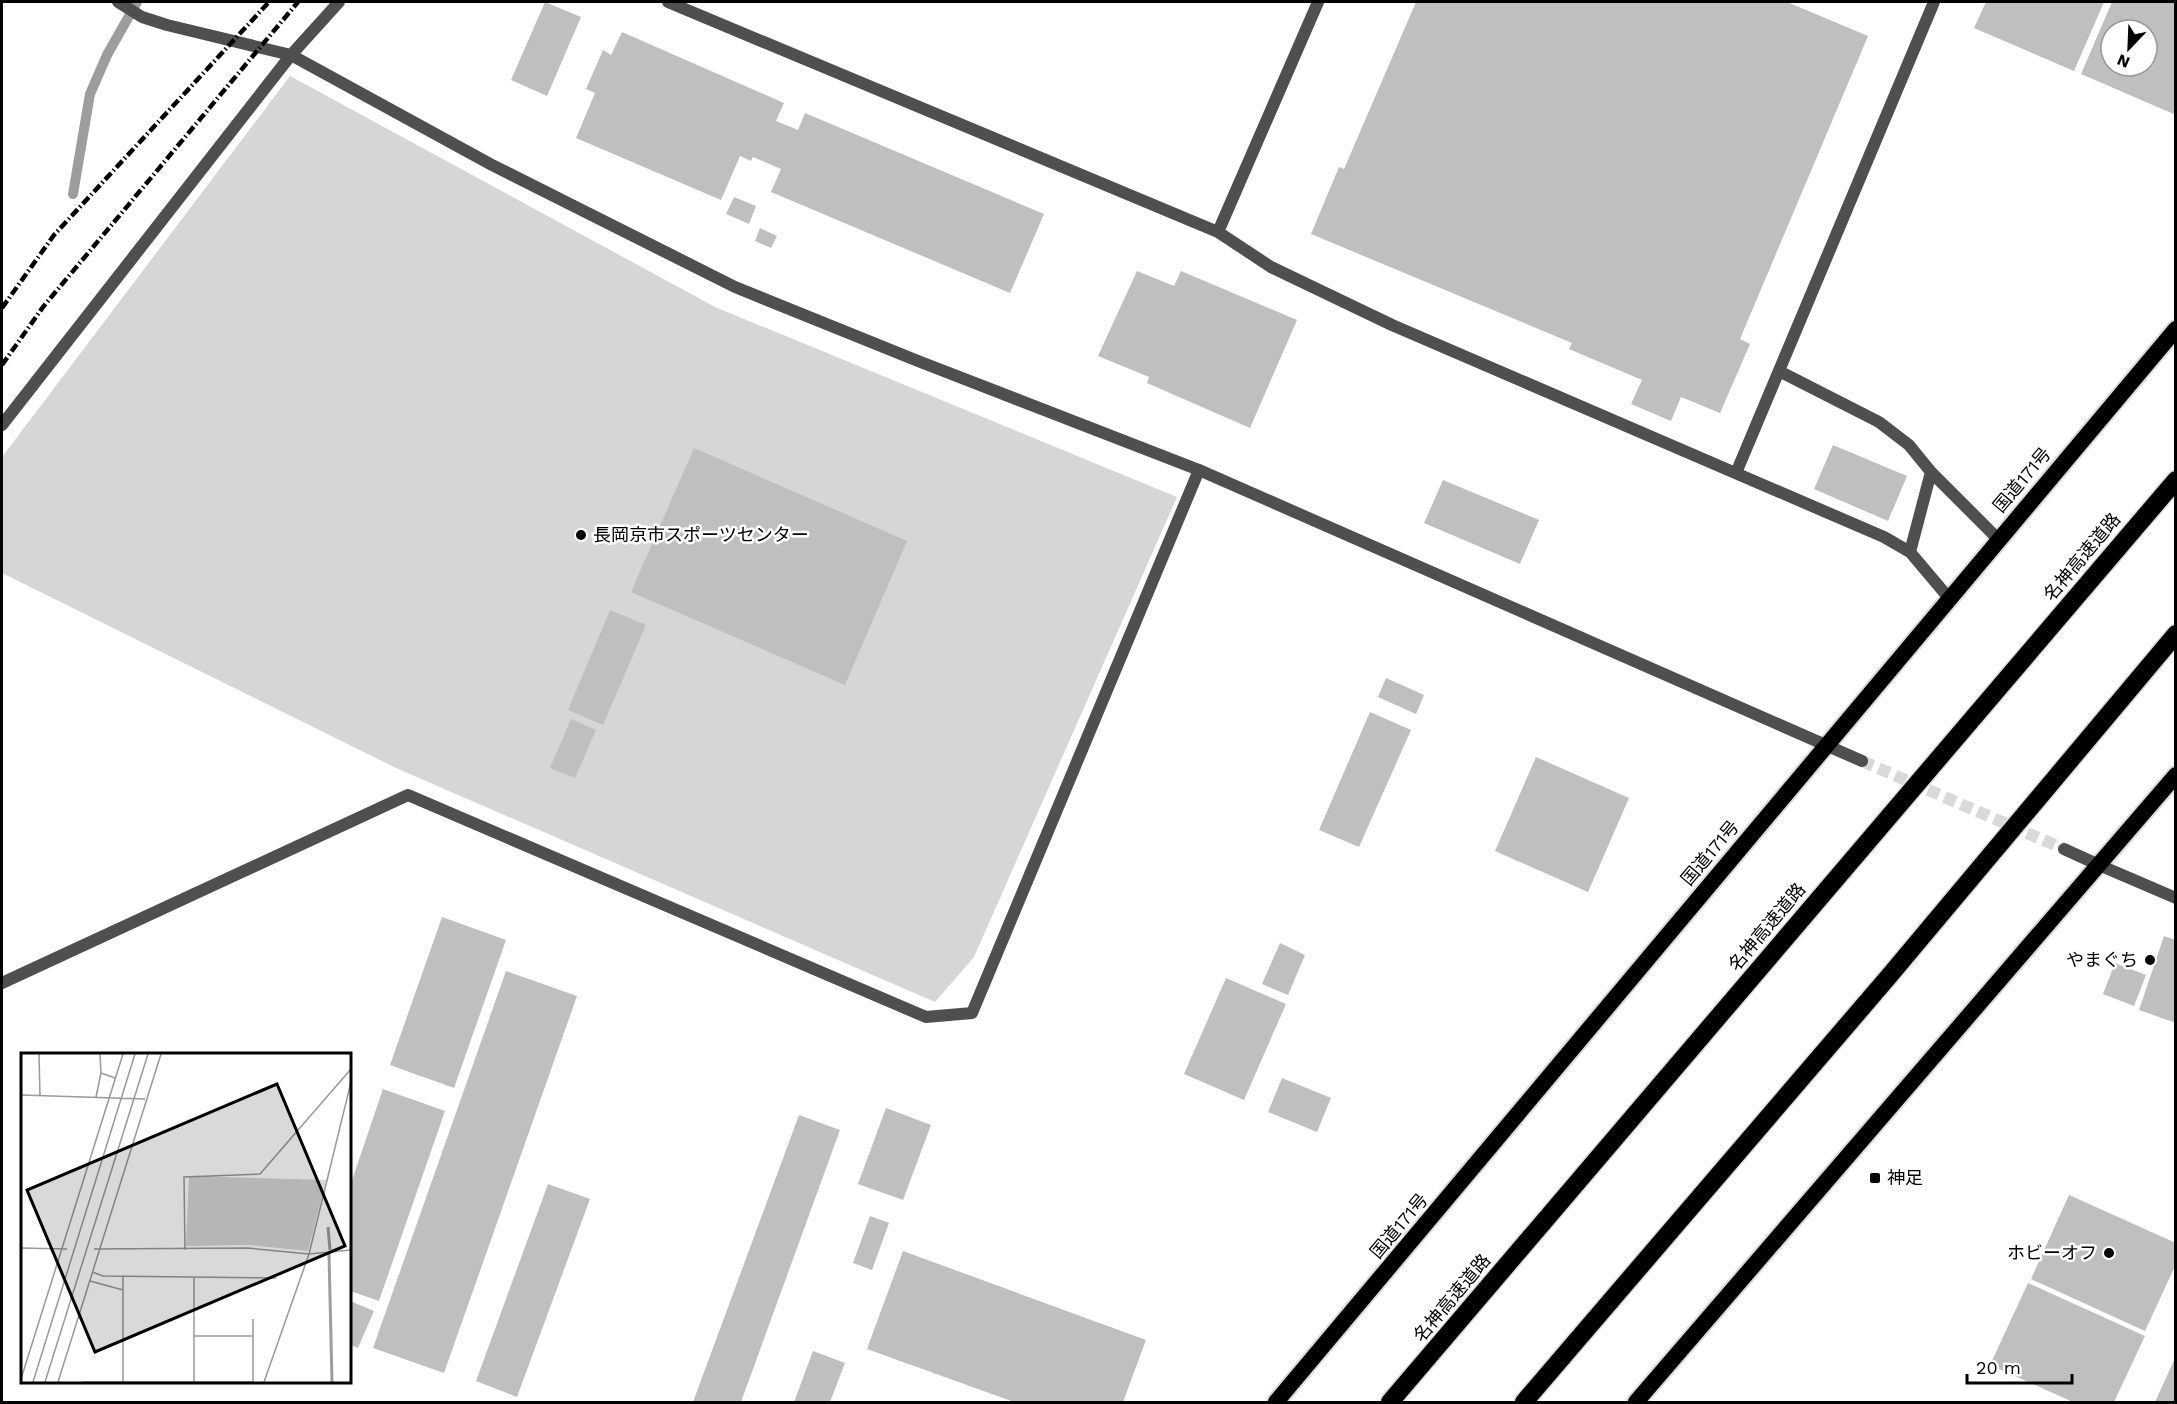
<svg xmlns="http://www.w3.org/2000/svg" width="2177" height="1404" font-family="'Work Sans','Noto Sans JP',sans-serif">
	<rect width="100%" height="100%" fill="#fff"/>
	<path fill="#d6d6d6" d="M290,76L715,307L1177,497L974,957L935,1002L396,768L2,573V457Z"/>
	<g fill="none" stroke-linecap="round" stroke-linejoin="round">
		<path stroke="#9d9d9d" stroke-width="10" d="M73,194L90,94L107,55L137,2"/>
	</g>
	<path fill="#bfbfbf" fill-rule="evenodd" d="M545,2L581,17L547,96L511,80Z
		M1416,2H1787L1868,36L1740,339L1750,344L1720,413L1681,397L1671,421L1631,404L1642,380L1569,349L1572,343L1311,234L1339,167L1344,169Z
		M1986,2H2104L2074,71L1974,28Z
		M2112,2H2176V115L2081,74ZM2111,30H2147V66H2111Z
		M622,32L784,103L776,121L798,130L805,113L1044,214L1010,293L771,192L781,169L753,157L751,161L740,156L721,200L576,138L595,93L586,89L603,50L611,55Z
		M734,197L756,206L749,224L726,214Z
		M760,228L777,236L771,248L755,241Z
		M1137,271L1174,286L1181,271L1297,320L1250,428L1147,383L1149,377L1098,356Z
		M1833,445L1907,476L1888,521L1814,489Z
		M694,448L907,541L845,685L631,592Z
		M1443,480L1539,520L1520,564L1424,523Z
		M610,610L646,625L603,725L568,710Z
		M1386,678L1424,695L1416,714L1378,697Z
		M1370,712L1411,730L1359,847L1319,830Z
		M571,719L596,730L575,778L550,768Z
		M1536,757L1629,798L1588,892L1495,851Z
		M442,917L506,940L454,1088L390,1065Z
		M2164,936L2176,940V1023L2139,1010Z
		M1280,943L1305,955L1288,995L1262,984Z
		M2115,963L2146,975L2134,1006L2103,994Z
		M506,971L577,996L444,1373L373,1348Z
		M1226,978L1286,1004L1244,1100L1184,1074Z
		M1282,1078L1331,1098L1317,1132L1268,1112Z
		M383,1089L445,1111L379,1301L350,1291V1186Z
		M886,1108L931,1125L903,1200L858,1184Z
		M799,1115L840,1130L741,1402H693Z
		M548,1184L590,1199L517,1397L476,1381Z
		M2069,1195L2176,1243V1264L2145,1331L2031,1279Z
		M870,1216L889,1223L872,1270L853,1263Z
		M903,1251L1146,1340L1123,1402H1014L867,1349Z
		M2028,1283L2145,1336L2114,1402H2073L1990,1365Z
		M350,1301L374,1311L358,1348L350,1345Z
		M813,1351L845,1363L830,1402H794Z
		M2176,1356V1402H2155Z"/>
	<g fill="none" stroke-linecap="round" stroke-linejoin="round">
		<path stroke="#d9d9d9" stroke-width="12" stroke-dasharray="12 6" stroke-linecap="butt" d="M1862,761L2064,849"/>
		<g stroke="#dbdbdb" stroke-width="20">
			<path id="trunk" d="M1276,1402C1577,1046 1873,685 2176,329
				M1636,1402L2176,775"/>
		</g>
		<g stroke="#dbdbdb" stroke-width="21">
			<path id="motorway" d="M1390,1402L2176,480
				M1524,1402L1890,975L2176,634"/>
		</g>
		<path stroke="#4f4f4f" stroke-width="12" d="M668,2L1218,232L1271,267L1392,325L1884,537L1910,552L1948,597
			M1218,232L1318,2
			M1779,371L1879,422L1909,445L1931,472L1997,538
			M1736,473L1934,2
			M1910,552L1931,472"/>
		<path stroke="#4f4f4f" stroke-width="12" d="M118,2L142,17L167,25L291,55
			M2,425L291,55L339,2
			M2064,849L2099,865
			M2,983L408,795L926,1017L972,1013L1199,470L1862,761"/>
		<path stroke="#4f4f4f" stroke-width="12" d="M291,55L492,165L735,287L918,361L1199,470
			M2099,865L2176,898"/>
		<use href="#trunk" stroke="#000" stroke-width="16"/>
		<use href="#motorway" stroke="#000" stroke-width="18"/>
		<path stroke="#000" stroke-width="4.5" stroke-dasharray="9 3 1.5 3" stroke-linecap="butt" d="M2,308L54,235L269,2
			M2,365L43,307L298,2"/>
	</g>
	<g fill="#000" stroke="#fff" stroke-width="2">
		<circle cx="581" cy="535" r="6"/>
		<circle cx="2150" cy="960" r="6"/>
		<rect x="1869" y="1172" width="12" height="12" rx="3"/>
		<circle cx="2109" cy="1253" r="6"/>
	</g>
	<g text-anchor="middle" stroke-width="5" stroke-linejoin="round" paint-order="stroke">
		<g font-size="18" fill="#000" stroke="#fff">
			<text transform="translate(2022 480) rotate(-50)" y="6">国道171号</text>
			<text transform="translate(2082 557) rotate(-50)" y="6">名神高速道路</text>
			<text transform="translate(1710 853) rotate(-50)" y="6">国道171号</text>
			<text transform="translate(1767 927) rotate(-50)" y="6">名神高速道路</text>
			<text transform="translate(1399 1226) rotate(-50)" y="6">国道171号</text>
			<text transform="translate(1452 1298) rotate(-50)" y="6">名神高速道路</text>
		</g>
		<g font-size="18" fill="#000" stroke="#fff" text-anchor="start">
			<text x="593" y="541">長岡京市スポーツセンター</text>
			<text x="2138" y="966" text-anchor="end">やまぐち</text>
			<text x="1887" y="1184">神足</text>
			<text x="2097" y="1259" text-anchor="end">ホビーオフ</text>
		</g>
	</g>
	<g transform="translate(21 1053)">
		<rect width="330" height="330" fill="#fff"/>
		<path d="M168,123L305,127L287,198L227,192L165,193Z" fill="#d6d6d6"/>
		<path fill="none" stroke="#9d9d9d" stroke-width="3" d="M307,174L309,197M308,201L311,329"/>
		<path fill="none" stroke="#999" stroke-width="1.5" d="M18,1L19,43M79,1L80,20L94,25M0,42L124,46M75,44L80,20M0,195L46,196M73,196L226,195L288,201L330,197M164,197L163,124L239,121L330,16M71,219L82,223L255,225M102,223V329M69,228L102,237M173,283H232M0,326L102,1M12,329L114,1M24,329L127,1M37,329L140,1M61,329H232V266M173,329V225M243,329L288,201L330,29"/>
		<path fill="#000" fill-opacity="0.15" stroke="#000" stroke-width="3" d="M256,31L324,193L74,299L6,137Z"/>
		<rect width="330" height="330" fill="none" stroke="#000" stroke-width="3"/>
	</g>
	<rect width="2177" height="1404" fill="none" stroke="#000000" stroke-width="6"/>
	<g transform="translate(2129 48) rotate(203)"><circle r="28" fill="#ffffff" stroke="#999999" stroke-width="1.5"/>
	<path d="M0-4.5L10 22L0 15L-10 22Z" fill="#000000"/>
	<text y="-9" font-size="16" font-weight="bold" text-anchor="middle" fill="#000000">N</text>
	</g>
	<path d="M1967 1374v9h105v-9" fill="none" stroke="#000000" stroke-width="3"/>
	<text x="1976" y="1374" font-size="18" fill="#000000" stroke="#ffffff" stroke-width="4.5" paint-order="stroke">20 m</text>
</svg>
